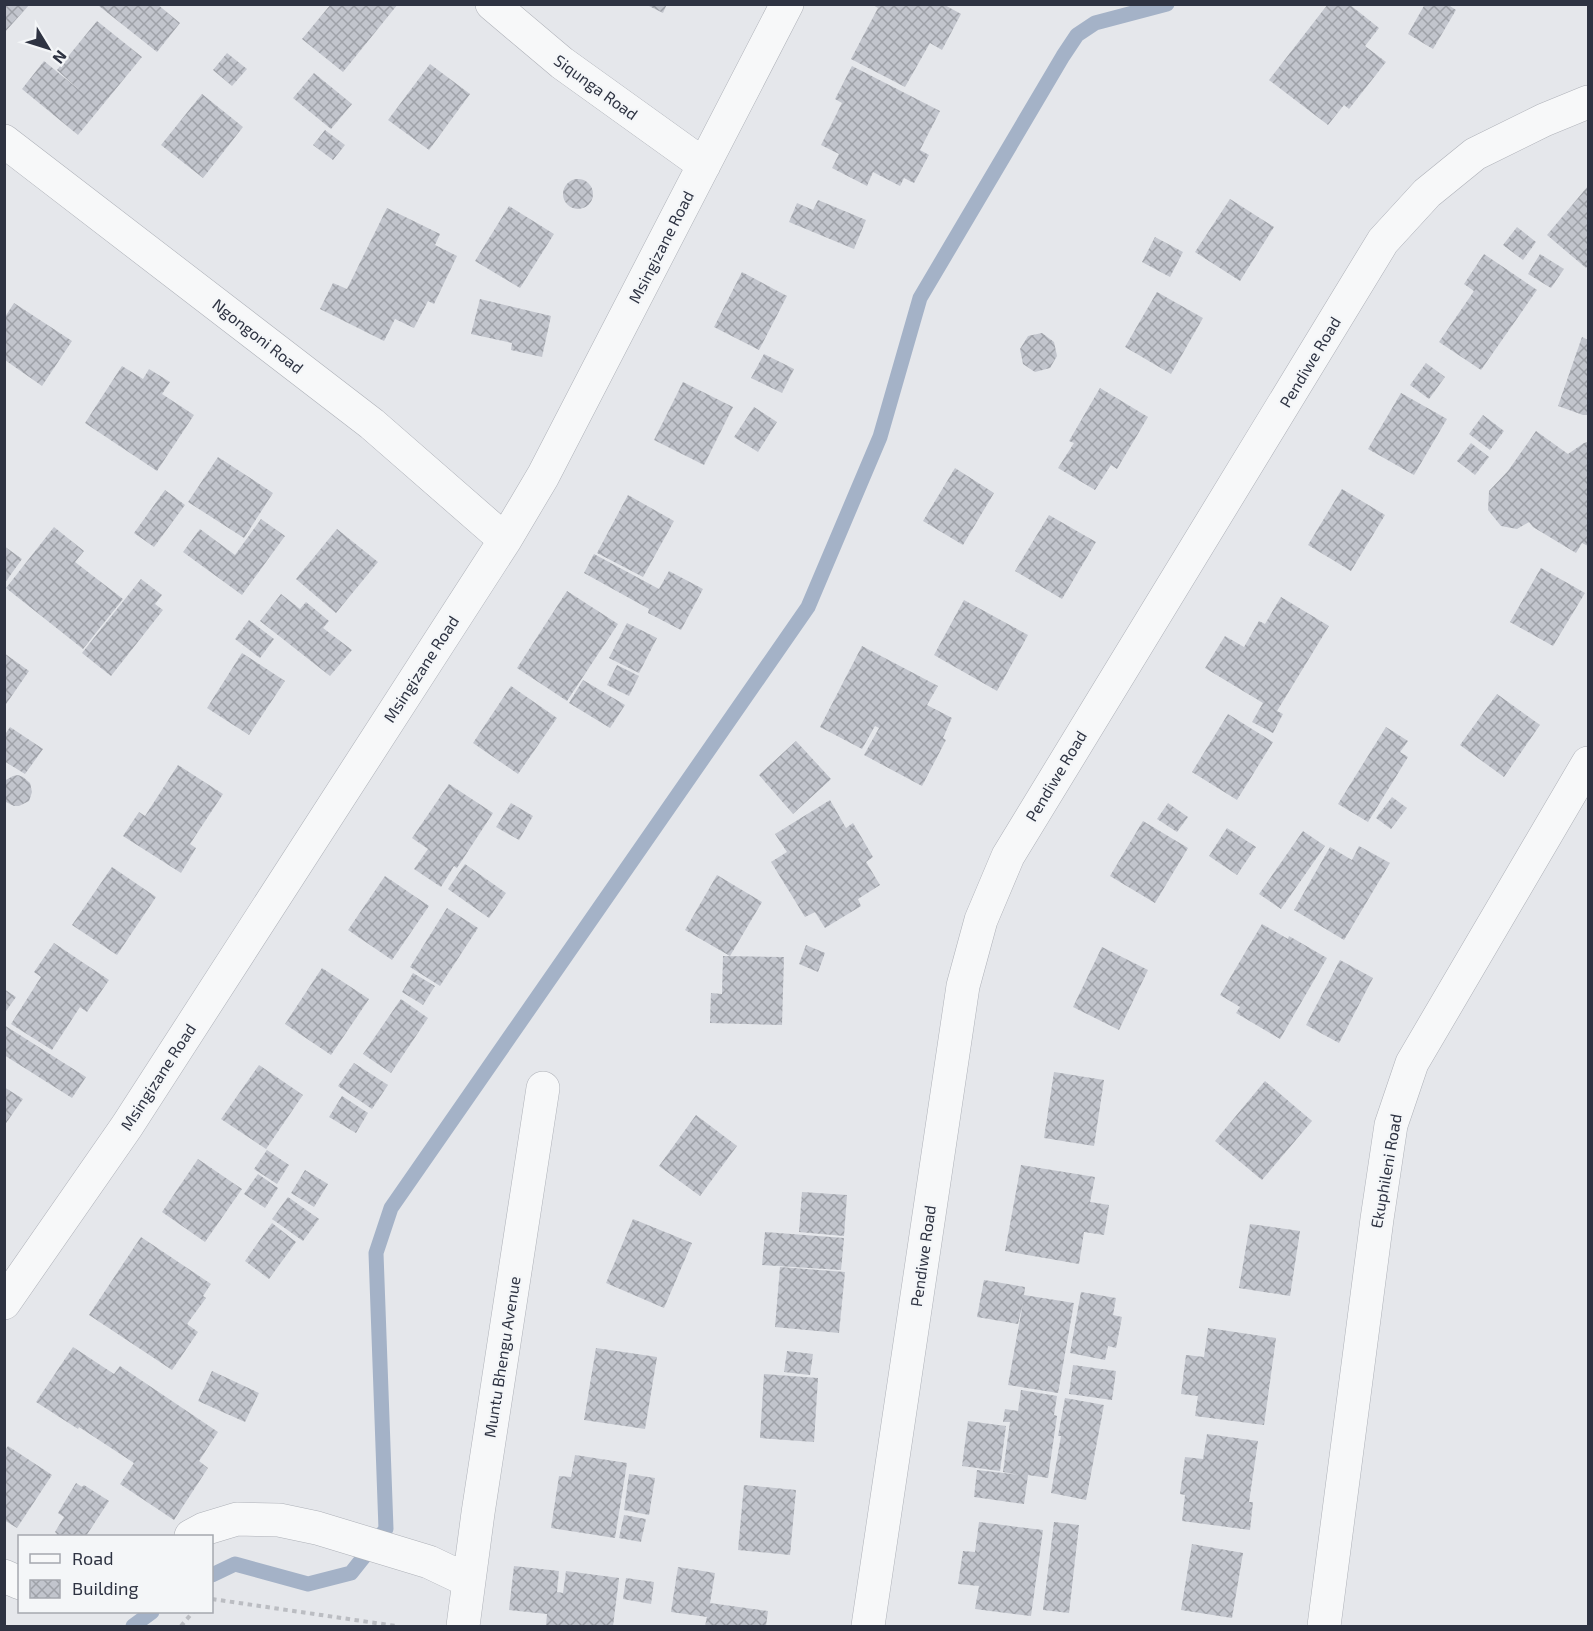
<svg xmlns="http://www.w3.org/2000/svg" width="1593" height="1631" font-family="'Exo 2',sans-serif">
	<defs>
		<pattern id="building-cross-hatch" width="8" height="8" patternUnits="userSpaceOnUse" patternTransform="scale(1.5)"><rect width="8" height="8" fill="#c2c5cd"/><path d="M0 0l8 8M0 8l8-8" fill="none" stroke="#9ea1a8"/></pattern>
	</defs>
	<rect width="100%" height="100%" fill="#e5e7eb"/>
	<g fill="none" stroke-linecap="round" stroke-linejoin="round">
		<path stroke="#a4b2c7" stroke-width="15" d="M212,1575L235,1564L308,1584L351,1573L386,1529L376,1253L391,1208L808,607L880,437L920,298L1063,56L1077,35L1095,23L1167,4
			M133,1626L152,1612"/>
	</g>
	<path fill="url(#building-cross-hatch)" d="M4,4H30L4,33Z
		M100,4H157L180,23L157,52L99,6Z
		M331,4H398L343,72L302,39Z
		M645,4H667L663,13Z
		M871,4H943L961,14L942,50L930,43L905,87L851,59L878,8Z
		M1328,4H1349L1379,28L1365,46L1386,62L1349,109L1344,105L1328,125L1269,80Z
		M1425,4H1447L1456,10L1433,49L1408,34Z
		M97,21L142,57L78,135L22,89L44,61L83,93L57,70Z
		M227,53L247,69L232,86L213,70Z
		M430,64L470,94L429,150L388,120Z
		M852,66L940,111L920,150L929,155L914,183L904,178L900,186L873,172L867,186L832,168L839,154L821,145L842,103L835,99Z
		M314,73L352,104L331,129L293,98Z
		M202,94L243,127L203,178L161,145Z
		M325,130L345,145L333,160L313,145Z
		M563 194a15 15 0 1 1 30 0a15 15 0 1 1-30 0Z
		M1588,186V265L1586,268L1547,235Z
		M1230,199L1274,227L1240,281L1195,252Z
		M818,200L866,220L854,249L789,222L797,203L813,210Z
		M509,206L554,234L520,288L475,261Z
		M387,208L440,234L435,245L457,256L434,304L428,301L414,328L395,319L384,341L320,309L333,283L347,289Z
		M1517,227L1536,242L1523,260L1503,245Z
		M1155,237L1183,252L1170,277L1142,262Z
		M1484,254L1537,290L1481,370L1439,342L1474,291L1464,284Z
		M1540,254L1564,269L1551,288L1528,274Z
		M742,272L787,296L759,350L714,327Z
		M1157,292L1203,318L1171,374L1125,347Z
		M480,299L551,316L542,357L511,350L512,343L471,334Z
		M14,303L72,341L42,386L5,360V317Z
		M1042,333L1054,342L1057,356L1050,368L1035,372L1023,364L1020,349L1028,336Z
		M1582,337L1588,340V415H1583L1558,406Z
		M764,354L794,369L782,393L751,378Z
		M1426,363L1445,377L1429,399L1410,385Z
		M122,366L143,379L149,369L170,382L162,394L194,415L157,471L85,423Z
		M683,382L733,407L704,465L654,440Z
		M1100,388L1148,417L1117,469L1111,465L1095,490L1058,468L1074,443L1069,441Z
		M1401,393L1447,419L1414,475L1368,449Z
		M754,407L777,422L758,452L734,437Z
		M1483,415L1504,431L1490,450L1469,434Z
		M1536,431L1568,454L1584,443L1588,442V546L1582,543L1576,553L1533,527L1529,522L1517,529L1501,526L1488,510L1489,491L1508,471Z
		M1471,443L1489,457L1475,475L1457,461Z
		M218,457L273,493L244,538L188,502Z
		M955,468L994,493L963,545L923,521Z
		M1342,489L1385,515L1351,571L1308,545Z
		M165,490L185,505L154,547L134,533Z
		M628,495L674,521L643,577L597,553Z
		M1049,515L1096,542L1062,599L1015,571Z
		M261,519L285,536L242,595L183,552L200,529L235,555Z
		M54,527L84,551L75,562L123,599L83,649L6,588Z
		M337,529L378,562L336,613L296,579Z
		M4,546L22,559L4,584Z
		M594,554L659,589L669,571L703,589L681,630L648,613L649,609L584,573Z
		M1541,568L1585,593L1553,646L1510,622Z
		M141,579L162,595L155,604L163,610L111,676L82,653Z
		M567,591L618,624L567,701L517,668Z
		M281,594L300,609L306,602L329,621L323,628L352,650L330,676L260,621Z
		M1281,597L1329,626L1277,711L1283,714L1273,733L1252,722L1263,703L1205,668L1225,636L1244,647L1259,621L1265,624Z
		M964,600L1028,635L997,691L934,655Z
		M249,620L274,639L260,658L235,639Z
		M627,623L657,638L639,673L609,658Z
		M862,646L938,686L927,705L952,718L943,738L946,740L922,786L864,755L879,728L875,726L862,749L820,727Z
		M4,653L29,671L4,707Z
		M242,653L285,681L249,735L207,708Z
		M617,665L639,676L629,696L607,685Z
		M583,680L625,705L610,728L569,703Z
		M511,686L557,718L518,774L473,743Z
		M1497,694L1540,725L1504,777L1460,745Z
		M1228,714L1273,742L1237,800L1192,772Z
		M10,727L43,749L25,774L4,761V736Z
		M1386,727L1408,741L1400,752L1408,757L1368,822L1338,804Z
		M796,741L831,779L793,814L759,775Z
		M178,765L223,794L190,844L196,848L181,873L123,836L139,812L145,816Z
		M18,775L23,777L30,783L32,792L29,801L19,806H14L4,801V781L13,776Z
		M449,784L493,813L457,868L454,866L441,887L414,869L428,849L412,838Z
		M1392,797L1407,808L1391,829L1376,818Z
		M830,800L846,828L853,823L873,857L866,862L880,885L858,899L861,906L825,928L815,912L805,917L771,862L787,852L775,834Z
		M511,803L533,816L519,840L496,827Z
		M1168,803L1188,817L1177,832L1157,819Z
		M1143,821L1188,848L1155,903L1110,876Z
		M1227,828L1256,847L1237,875L1209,856Z
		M1303,831L1325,846L1281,909L1259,894Z
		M1359,846L1390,863L1344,940L1294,910L1330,847L1352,860Z
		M465,864L506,893L489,918L448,889Z
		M112,867L156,897L117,955L72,925Z
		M717,875L762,902L730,956L685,930Z
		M385,876L429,906L392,960L348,930Z
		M447,908L478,928L440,986L410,967Z
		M1262,924L1288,939L1289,936L1327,958L1280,1039L1236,1013L1240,1007L1220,995Z
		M54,943L109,980L87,1012L80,1007L52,1050L11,1024L41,977L34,972Z
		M806,945L825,953L818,972L799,964Z
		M1102,947L1148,970L1119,1030L1073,1007Z
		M723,956L784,957L782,1025L710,1023L711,993L722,994Z
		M1340,960L1373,978L1339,1043L1306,1025Z
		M322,968L369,999L331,1055L285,1024Z
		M413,973L435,986L423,1005L402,992Z
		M4,989L16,997L4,1014Z
		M401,999L428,1018L391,1073L363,1054Z
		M4,1025L86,1077L72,1098L4,1055Z
		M354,1063L388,1085L372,1109L338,1086Z
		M259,1065L303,1095L266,1149L221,1119Z
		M1054,1072L1104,1080L1094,1146L1044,1138Z
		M1265,1081L1312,1121L1262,1180L1215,1141Z
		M4,1087L23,1099L4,1126Z
		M342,1096L368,1113L356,1133L329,1117Z
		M696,1115L737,1146L700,1196L659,1166Z
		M267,1150L289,1165L277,1184L254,1169Z
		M198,1159L242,1189L205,1242L162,1212Z
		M1021,1165L1095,1177L1090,1202L1109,1205L1104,1235L1084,1232L1079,1264L1005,1251Z
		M305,1170L328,1184L314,1207L291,1193Z
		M258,1174L278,1188L265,1208L244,1194Z
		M802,1192L847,1195L844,1236L799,1232Z
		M288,1197L319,1219L303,1241L272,1219Z
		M633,1219L692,1243L664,1308L606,1283Z
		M272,1223L296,1242L269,1279L245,1261Z
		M1250,1224L1300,1231L1290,1296L1239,1288Z
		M765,1232L844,1238L841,1270L762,1265Z
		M141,1237L211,1284L203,1296L206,1298L187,1324L198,1332L172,1370L89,1315Z
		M780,1267L845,1272L839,1333L775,1327Z
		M984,1280L1025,1287L1024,1295L1074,1303L1058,1393L1008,1385L1023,1303L1018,1324L977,1317Z
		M1081,1292L1116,1298L1113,1315L1122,1317L1116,1348L1108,1346L1105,1360L1070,1353Z
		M1208,1328L1276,1338L1264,1425L1195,1416L1198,1396L1181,1394L1186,1355L1204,1357Z
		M73,1347L114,1374L120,1366L218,1432L199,1461L208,1468L174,1520L120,1484L134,1463L79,1427L78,1429L36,1402Z
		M596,1348L657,1357L645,1429L584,1420Z
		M787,1351L813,1354L810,1375L784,1372Z
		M1073,1365L1116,1371L1112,1400L1069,1394Z
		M212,1371L259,1393L245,1422L198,1401Z
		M764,1374L818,1378L814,1442L760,1438Z
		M1021,1390L1057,1396L1054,1415L1057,1416L1048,1478L1028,1475L1024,1504L974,1497L977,1470L1020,1475L1003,1472L1010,1422H1003L1005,1409L1018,1411Z
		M1065,1398L1104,1405L1086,1500L1051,1493L1061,1436H1058Z
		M968,1421L1006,1426L1000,1471L962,1466Z
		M1207,1434L1258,1441L1249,1502H1253L1250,1530L1182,1521L1185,1495L1180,1494L1185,1457L1203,1459Z
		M8,1446L52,1475L17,1528L4,1520V1452Z
		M575,1455L627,1463L615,1538L551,1528L559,1476L571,1477Z
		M629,1474L655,1478L649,1515L624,1510Z
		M76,1483L82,1487L84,1485L109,1501L86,1536H56L57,1534L55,1532L64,1517L58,1513Z
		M744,1485L796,1490L790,1555L738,1550Z
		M624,1515L646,1519L641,1542L619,1538Z
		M979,1522L1043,1530L1031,1616L975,1609L979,1586L958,1584L963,1551L975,1552Z
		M1054,1522L1079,1525L1069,1613L1043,1610Z
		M1192,1544L1243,1553L1232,1618L1181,1610Z
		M514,1566L559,1571L557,1592L563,1593L566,1571L619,1578L613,1626H546L547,1614L509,1610Z
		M678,1567L715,1573L710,1603L768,1611L766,1626H705L707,1617L671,1612Z
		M626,1578L654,1582L651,1604L623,1599Z"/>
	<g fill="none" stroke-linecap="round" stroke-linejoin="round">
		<g stroke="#aeb1b8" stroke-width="34">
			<path id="minor" d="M492,4L562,63L704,165
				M4,141L372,424L505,540
				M4,1303L127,1126L505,540L543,476L787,4
				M191,1536L204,1529L237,1519L279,1520L317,1528L429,1562L469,1581
				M4,1576L20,1583
				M463,1626L478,1513L543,1088
				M868,1626L963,986L981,920L1008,856L1383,241L1427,193L1475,154L1544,120L1588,102
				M1324,1626L1377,1219L1391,1125L1412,1063L1588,763"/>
		</g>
		<path stroke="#bbbdc2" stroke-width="4" stroke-dasharray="4.5 4.5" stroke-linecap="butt" d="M212,1599L396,1626
			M181,1626L193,1612"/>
		<use href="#minor" stroke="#f7f8f9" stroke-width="33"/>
	</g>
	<g text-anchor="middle" stroke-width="4.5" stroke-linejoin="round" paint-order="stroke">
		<g font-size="16" fill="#2e3342" stroke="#f4f6f8">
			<text transform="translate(596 87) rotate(36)" y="6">Siqunga Road</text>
			<text transform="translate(661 247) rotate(-63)" y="6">Msingizane Road</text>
			<text transform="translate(258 336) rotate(38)" y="6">Ngongoni Road</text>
			<text transform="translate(1310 362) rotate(-59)" y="6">Pendiwe Road</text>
			<text transform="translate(421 669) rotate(-57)" y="6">Msingizane Road</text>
			<text transform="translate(1056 776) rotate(-59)" y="6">Pendiwe Road</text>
			<text transform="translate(158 1077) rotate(-57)" y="6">Msingizane Road</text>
			<text transform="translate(1386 1171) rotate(-80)" y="6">Ekuphileni Road</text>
			<text transform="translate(923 1256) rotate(-82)" y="6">Pendiwe Road</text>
			<text transform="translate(502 1357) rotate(-81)" y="6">Muntu Bhengu Avenue</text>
		</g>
	</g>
	<rect width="1593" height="1631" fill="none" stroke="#2e3342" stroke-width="12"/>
	<rect x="18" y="1535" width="195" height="78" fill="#f4f6f8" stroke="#a5a8af" stroke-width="1.5"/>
	<rect x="30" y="1554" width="30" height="9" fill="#f7f8f9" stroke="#a5a8af" stroke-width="1.5"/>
	<text x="72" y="1565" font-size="18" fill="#2e3342">Road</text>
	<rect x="30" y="1580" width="30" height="18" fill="url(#building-cross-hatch)" stroke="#a5a8af" stroke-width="1.5"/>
	<text x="72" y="1595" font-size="18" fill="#2e3342">Building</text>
	<g transform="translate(48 48) rotate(128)" stroke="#f4f6f8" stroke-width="4.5" paint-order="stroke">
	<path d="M0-4.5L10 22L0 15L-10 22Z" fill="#2e3342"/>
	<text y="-9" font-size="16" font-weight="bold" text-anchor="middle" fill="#2e3342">N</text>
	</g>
</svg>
